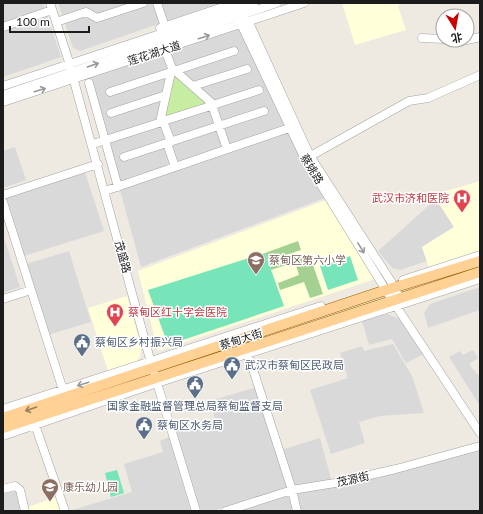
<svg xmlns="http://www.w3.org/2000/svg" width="483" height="514" font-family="Lato,'Noto Sans SC',sans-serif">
	<rect width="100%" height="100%" fill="#eeeae1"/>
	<path fill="#dad9d9" d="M3,3H43L61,57L3,77Z
		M58,3H219L80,51L73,48Z
		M239,28L286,126L117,184L85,79Z
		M288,132L302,162L325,198L141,267L120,190Z
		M15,147L26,180L3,188V151Z
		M85,172L104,231L24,256L5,197Z
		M436,199L454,227L422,247L427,261L400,270L392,268L378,251Z
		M3,235L20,287L3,293Z
		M69,251L91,322L48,335L26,264Z
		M480,287V310L428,328L424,313L430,304Z
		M387,314L400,319L424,354L406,363L392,339L369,345L362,321Z
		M393,344L412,376L424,413L380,416L359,422L365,443L331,454L310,390L348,378L340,353L362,346L364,351Z
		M473,350L478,358L469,364L478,375L480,374V406L449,357L460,351L463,355Z
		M257,387L289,486L213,511H200L176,431L215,419L210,401Z
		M169,437L191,511H69L132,492L124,464L163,452L160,441Z
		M320,438L333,486L480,449V511H240L295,493L281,450Z
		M17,491L21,511H3V493Z"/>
	<path fill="#ffffd9" d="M342,3H402L398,6L406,30L355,45Z
		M480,181V251L429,268L422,247L454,227L436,199L443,192Z
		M326,200L375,279L158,351L138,271Z
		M127,296L141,347L140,356L136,362L108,371L88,308Z
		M56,497L61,511H29L28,507Z"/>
	<path fill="#c7eda2" d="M173,72L208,104L164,119Z"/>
	<path fill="#a4d192" d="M298,241L301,250L268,261L265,253Z
		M303,255L307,266L313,265L323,294L310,298L304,282L280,290L278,283L299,275L295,262L271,270L270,267Z"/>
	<path fill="#78e4ba" d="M265,253L284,306L168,345L148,290Z
		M350,256L358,280L343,285L335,261Z
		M335,261L343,285L328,290L320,266Z
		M117,470L124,493L111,497L105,473Z"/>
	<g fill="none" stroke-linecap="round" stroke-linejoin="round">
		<g stroke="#a3a3a3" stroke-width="9">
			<path id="minor" d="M50,3L68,59L151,363L196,511
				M157,3L165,27
				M231,3L305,159L392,300L480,433
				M240,3L310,156L392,283L402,303
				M56,22L86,12L97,18L143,3
				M3,27L52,10
				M160,28L235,3
				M422,38L443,39
				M467,40L480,37
				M165,50L172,68L214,105L160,122L172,68
				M89,83L118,187
				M3,86L254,3
				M193,86L247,69
				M110,92L171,72L172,68L174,71L234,51
				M3,95L277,3
				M3,102L304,3
				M212,105L227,149
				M210,106L259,90
				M111,113L166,95
				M163,121L171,142L167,143L175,167
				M93,144L165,121
				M124,157L264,111
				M307,158L409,101L428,98L480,75
				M105,191L295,126
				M3,195L98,164
				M3,202L63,390
				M403,280L480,255
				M3,299L31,290
				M245,351L251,363L292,490L297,511
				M3,409L321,306
				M33,419L65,511
				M3,436L157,383L480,279
				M3,489L15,486L20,490L25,511
				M226,511L292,490L335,483L396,469L480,446"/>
		</g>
		<g stroke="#946300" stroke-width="11">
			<path id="major" d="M3,418L386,290L480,261
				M3,428L480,272"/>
		</g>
		<use href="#minor" stroke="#fff" stroke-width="8"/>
		<use href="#major" stroke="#ffd195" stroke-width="10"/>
	</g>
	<defs><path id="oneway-shaft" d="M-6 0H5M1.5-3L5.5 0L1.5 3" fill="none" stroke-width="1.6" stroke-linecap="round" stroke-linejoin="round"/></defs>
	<g stroke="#999">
		<use href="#oneway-shaft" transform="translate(204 37) rotate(-18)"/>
		<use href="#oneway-shaft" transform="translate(93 65) rotate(-19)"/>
		<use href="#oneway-shaft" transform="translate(40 90) rotate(-17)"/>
		<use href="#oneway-shaft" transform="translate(361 248) rotate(58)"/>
		<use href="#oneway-shaft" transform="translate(83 384) rotate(163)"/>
	</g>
	<use stroke="#99805f" href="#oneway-shaft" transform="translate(31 409) rotate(161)"/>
	<defs>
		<g id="hospital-pin" transform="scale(0.9)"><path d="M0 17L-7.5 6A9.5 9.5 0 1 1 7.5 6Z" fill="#e0444e" stroke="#fff"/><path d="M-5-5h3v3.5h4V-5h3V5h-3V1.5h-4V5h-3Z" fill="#fff"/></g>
		<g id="university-pin" transform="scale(0.9)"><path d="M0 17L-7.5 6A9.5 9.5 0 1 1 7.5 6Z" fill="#8d6e63" stroke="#fff"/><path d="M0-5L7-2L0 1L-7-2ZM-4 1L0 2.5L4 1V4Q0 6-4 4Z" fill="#fff"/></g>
		<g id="civic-pin" transform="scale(0.9)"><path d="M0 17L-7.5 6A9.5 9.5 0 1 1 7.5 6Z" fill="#5c6f8a" stroke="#fff"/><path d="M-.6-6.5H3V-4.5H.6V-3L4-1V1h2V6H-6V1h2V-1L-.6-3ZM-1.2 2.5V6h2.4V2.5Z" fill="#fff"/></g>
		<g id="school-pin" transform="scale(0.9)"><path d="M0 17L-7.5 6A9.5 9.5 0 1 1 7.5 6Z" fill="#8d6e63" stroke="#fff"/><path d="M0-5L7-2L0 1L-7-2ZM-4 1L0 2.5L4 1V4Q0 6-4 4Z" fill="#fff"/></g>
	</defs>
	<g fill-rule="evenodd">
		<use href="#hospital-pin" x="462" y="198"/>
		<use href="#university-pin" x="256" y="260"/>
		<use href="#hospital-pin" x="115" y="312"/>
		<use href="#civic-pin" x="82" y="342"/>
		<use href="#civic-pin" x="232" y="365"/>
		<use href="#civic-pin" x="195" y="384"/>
		<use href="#civic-pin" x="144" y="425"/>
		<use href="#school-pin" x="50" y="487"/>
	</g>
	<g text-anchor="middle" stroke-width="3" stroke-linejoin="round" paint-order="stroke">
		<g font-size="11" fill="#1c1c1c" stroke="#fff">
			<text transform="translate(154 53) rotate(-18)" y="4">莲花湖大道</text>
			<text transform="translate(312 169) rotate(59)" y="4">蔡姚路</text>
			<text transform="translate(123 257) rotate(75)" y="4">茂盛路</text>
			<text transform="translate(241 339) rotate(-18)" y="4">蔡甸大街</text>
			<text transform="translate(353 479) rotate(-13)" y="4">茂源街</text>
		</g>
		<g font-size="11" fill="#be3a42" stroke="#fff" text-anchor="end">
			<text x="449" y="202">武汉市济和医院</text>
			<text x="128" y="316" text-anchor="start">蔡甸区红十字会医院</text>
		</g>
		<g font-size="11" fill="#785e54" stroke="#fff" text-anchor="start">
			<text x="269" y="264">蔡甸区第六小学</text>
			<text x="63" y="491">康乐幼儿园</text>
		</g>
		<g font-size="11" fill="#4e5e75" stroke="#fff" text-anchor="start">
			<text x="95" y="346">蔡甸区乡村振兴局</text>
			<text x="245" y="369">武汉市蔡甸区民政局</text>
			<text x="195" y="410" text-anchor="middle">国家金融监督管理总局蔡甸监督支局</text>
			<text x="157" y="429">蔡甸区水务局</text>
		</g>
	</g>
	<rect width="483" height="514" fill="none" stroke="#1c1c1c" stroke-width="8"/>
	<g transform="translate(455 28) rotate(169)"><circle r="19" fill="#ffffff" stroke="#a4a4a4"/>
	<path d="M0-3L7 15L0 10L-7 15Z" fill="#c80000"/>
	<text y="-6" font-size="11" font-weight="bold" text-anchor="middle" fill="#1c1c1c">北</text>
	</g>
	<path d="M10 26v6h79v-6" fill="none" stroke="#1c1c1c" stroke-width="2"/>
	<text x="16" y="26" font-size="12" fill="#1c1c1c" stroke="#ffffff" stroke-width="3" paint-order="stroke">100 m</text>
</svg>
